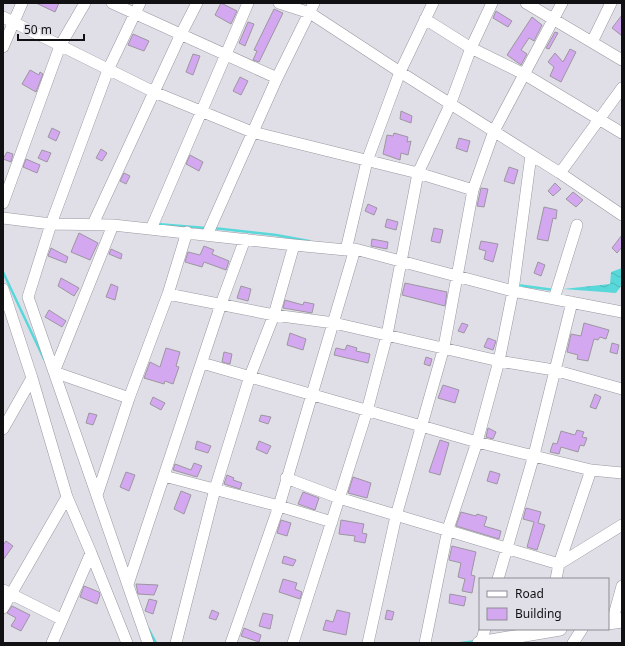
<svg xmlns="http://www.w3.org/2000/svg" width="625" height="646" font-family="'Noto Sans',sans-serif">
	<defs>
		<pattern id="water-waves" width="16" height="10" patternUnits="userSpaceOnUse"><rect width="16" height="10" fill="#59d8d9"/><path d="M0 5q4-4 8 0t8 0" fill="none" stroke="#4cb8b9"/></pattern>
	</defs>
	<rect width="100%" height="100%" fill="#e0dfe8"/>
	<path fill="url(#water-waves)" d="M622,268V285L616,293L563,289L610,284L611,272Z"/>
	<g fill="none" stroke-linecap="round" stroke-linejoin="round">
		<path stroke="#59d8d9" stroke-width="2.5" d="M157,224L206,228
			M213,228L276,235L309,241
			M3,272L44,359
			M517,285L554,290
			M148,628L156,643
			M461,643L476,641"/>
	</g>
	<path fill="#d4a7f1" stroke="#9c979f" d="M36,3H59L55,12Z
		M221,3L237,11L231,24L215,15Z
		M274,9L283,13L259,62L253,60L257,51L254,50Z
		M496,11L512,21L508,27L493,18Z
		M622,15V36L612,28Z
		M532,17L542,25L534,41L529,38L521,50L527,54L521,65L507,55Z
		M248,22L254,24L245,46L239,43Z
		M555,32L558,33L549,49L546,48Z
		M133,34L149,41L144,51L128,45Z
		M570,49L576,52L561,82L550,76L554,67L548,62L555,53L563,62Z
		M193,54L200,56L193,75L186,72Z
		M30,70L39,75L40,72L43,74L36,92L22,84Z
		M240,77L248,81L241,95L233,91Z
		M401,111L412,116L411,123L400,119Z
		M52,128L60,132L56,141L48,137Z
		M394,133L408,137L407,142L411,141L408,155L401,153L400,160L383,154L387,135L393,136Z
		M459,138L470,141L467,152L456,148Z
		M101,149L107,153L102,161L96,158Z
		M42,150L51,153L47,162L38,158Z
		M7,152L13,154L11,162L3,159Z
		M190,155L203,162L199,171L186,164Z
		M26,159L40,165L37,173L23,167Z
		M509,167L518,170L514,184L504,181Z
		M124,173L130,176L126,184L120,181Z
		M555,183L561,189L553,196L548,191Z
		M481,188L488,189L484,207L477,206Z
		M573,192L583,200L576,207L566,199Z
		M368,204L377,208L374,215L365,211Z
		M544,207L557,210L556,219L553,218L548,241L537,239Z
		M387,219L398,222L396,230L385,227Z
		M434,228L443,230L440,243L431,241Z
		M79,233L98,243L90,260L71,252Z
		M622,235V247L617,253L612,248Z
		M372,239L388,242L387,249L371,246Z
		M481,241L498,244L493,262L484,259L486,251L479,249Z
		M204,246L214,250L212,254L229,261L226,270L204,262L202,267L185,262L188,252L200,255Z
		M51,248L68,257L66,263L48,256Z
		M111,249L122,254L121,259L109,254Z
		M538,262L545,265L541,276L534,273Z
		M61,278L79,288L74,296L58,286Z
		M405,283L447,292L445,306L402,295Z
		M111,284L118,287L115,300L106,297Z
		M241,286L251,289L248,301L237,298Z
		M285,300L303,305L304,302L314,304L312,313L283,308Z
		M49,310L66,321L62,327L45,317Z
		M462,323L468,325L464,333L458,331Z
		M584,323L609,330L606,339L600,337L598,340L594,339L588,361L577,359L578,355L567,352L571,334L581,336Z
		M290,333L306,339L303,350L287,345Z
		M488,338L496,341L493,350L484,347Z
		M612,343L619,345L617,354L610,352Z
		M347,345L357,348L356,351L370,354L368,363L334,355L336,348L345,350Z
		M166,348L180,352L176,366L179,367L173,384L165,381L164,384L144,378L150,362L160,367Z
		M224,352L232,354L230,364L222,362Z
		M426,357L432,359L430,366L424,364Z
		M443,385L459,390L455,403L438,398Z
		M595,394L601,397L596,409L590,407Z
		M153,397L165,403L161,410L150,404Z
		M89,413L97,415L93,425L86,423Z
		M261,415L271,417L268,424L259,421Z
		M488,428L496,432L493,439L486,437Z
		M577,430L584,432L582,437L587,438L584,446L580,445L578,452L561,447L559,454L550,452L553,443L557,444L561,431L575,435Z
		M440,440L449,443L440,475L429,472Z
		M197,441L211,446L208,453L195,449Z
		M259,441L271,446L267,454L256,449Z
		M194,463L202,466L197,477L173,470L175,464L191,470Z
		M490,471L500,474L497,484L487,481Z
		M126,472L135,475L129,491L120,487Z
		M227,475L234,478L233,480L242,483L240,489L224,484Z
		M353,477L371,483L367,498L348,493Z
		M181,491L191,495L184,514L174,509Z
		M303,492L319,498L315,510L298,504Z
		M526,508L541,512L538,523L545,525L537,550L527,547L534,522L523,519Z
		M461,512L476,516L477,514L487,517L484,526L501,531L499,539L456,526Z
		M281,520L291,523L287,536L277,533Z
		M341,520L364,524L362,533L367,534L365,543L354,541L355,536L339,534Z
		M6,541L13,546L3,560V545Z
		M452,546L476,552L471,575L475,576L472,593L462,591L465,579L458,577L461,563L449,560Z
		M284,556L296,560L293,566L282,563Z
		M283,579L297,583L295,589L302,592L300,599L279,592Z
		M136,584L158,585L154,595L138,594Z
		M84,586L99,592L100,595L97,604L80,597Z
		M450,594L466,597L464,606L449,603Z
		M149,599L157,601L153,614L145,611Z
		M12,606L30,615L21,631L11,626L16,618L7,613Z
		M212,610L219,613L216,620L209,618Z
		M337,610L350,613L346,635L323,630L326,620L333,622Z
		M387,610L394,612L392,620L385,619Z
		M263,613L273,615L270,629L259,626Z
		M244,628L261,635L259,642L241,636Z"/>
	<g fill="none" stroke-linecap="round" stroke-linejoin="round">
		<g stroke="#9997a0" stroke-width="12">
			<path id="minor" d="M112,3L277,78
				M140,3L108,70L51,224L28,297L148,643
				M279,3L310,13L400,72L560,173L622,215
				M526,3L622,60
				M3,17L154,92L252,132L418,173L473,190
				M425,19L471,48L524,74L622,133
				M592,42L611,3
				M3,47L22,3
				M560,173L622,88
				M3,203L60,46L85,3
				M3,218L51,224L113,225L294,245L346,250L355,249L513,291L622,312
				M93,224L180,36L197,3
				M113,225L54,372L129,398
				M151,229L248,3
				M207,235L277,78L314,3
				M346,250L367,161L400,72L433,3
				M3,289L32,378L67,497L91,553L127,643
				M168,294L274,315L334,323L499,361L554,370L622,389
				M554,299L577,225
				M202,363L477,442L591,470L622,473
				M3,429L32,378
				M164,476L279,506L332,522
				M286,478L339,498L559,564L622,525
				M97,495L129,398L168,294L187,232
				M498,579L534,455L572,302
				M556,579L559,564L591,470
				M128,584L221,304L245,239
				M622,586L614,615L622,621
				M3,590L61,619
				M3,608L67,497
				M52,643L91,553
				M176,643L215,489L250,376L274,315L294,245
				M231,643L279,506L355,249
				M293,643L367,411L387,335L418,173L450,105L471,48L492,3
				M368,643L396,516L444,347L473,190L494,131L562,3
				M425,643L448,529L477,442L499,361L513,291L531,155
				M481,643L485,629
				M573,643L582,629"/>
		</g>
		<g stroke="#9997a0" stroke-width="14">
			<path id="tertiary" d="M608,623L622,621
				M479,643L560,629"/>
		</g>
		<use href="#minor" stroke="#fff" stroke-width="11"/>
		<use href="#tertiary" stroke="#fff" stroke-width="13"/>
	</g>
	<rect width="625" height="646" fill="none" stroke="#111013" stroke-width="8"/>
	<rect x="479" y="578" width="130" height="52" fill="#e0dfe8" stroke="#8d8c93"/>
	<rect x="487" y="591" width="20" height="6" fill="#ffffff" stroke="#8d8c93"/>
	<text x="515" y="598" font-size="12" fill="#111013">Road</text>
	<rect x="487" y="608" width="20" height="12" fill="#d4a7f1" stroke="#8d8c93"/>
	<text x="515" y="618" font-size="12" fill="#111013">Building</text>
	<path d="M18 34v6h66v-6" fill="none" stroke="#111013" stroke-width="2"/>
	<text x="24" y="34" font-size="12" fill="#111013" stroke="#e0dfe8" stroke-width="3" paint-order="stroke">50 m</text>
</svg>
